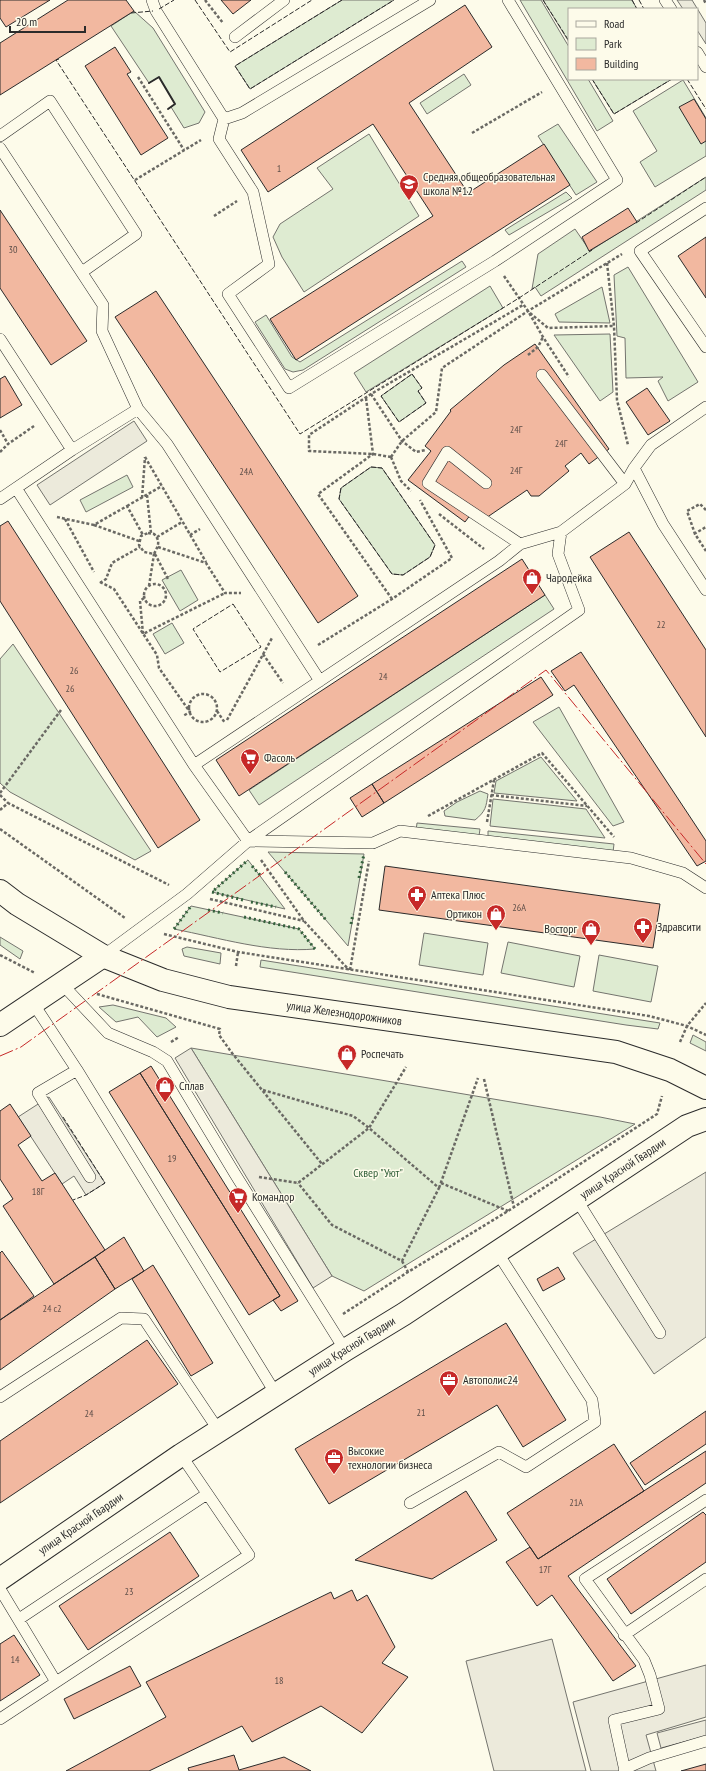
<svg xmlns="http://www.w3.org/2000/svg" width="706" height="1771" font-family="'PT Sans Narrow',sans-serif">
	<rect width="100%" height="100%" fill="#fdfbea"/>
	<path fill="#deebd1" stroke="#74746e" d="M342,0H394L250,89L235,66Z
		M520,0H541L569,47V79H588L613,121L597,131Z
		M543,0H632L637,9H569V42Z
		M134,11L153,28L205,112L199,123L184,128L171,107L175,104L159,77L149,83L111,26Z
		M464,74L471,85L427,114L420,103Z
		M592,79H672L614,114Z
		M683,80L706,118V156L655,187L640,162L657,151L633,111Z
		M558,124L597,182L576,195L538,136Z
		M369,134L419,216L304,292L282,257L273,237L280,224L333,189L317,168Z
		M706,177V190L541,296L535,287L532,289L538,254L575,229L590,251Z
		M566,192L572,198L509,235L505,230Z
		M462,261L466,267L303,370L293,372L285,369L255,322L266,315L292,357L300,362Z
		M628,267L698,382L668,401L658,381L663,377L626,378L625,338L617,336L614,275Z
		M490,286L503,308L366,392L354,373Z
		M602,287L610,323L559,322L555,314Z
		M610,334L613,392L600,401L554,335Z
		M412,374L422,388L418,391L426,403L399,422L381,396Z
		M371,467L382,468L435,545L430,557L403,575L392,574L339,499L341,488Z
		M127,475L133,487L86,512L80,500Z
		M181,570L198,600L180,611L162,580Z
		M545,595L554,609L259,805L249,790Z
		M172,623L184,643L165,654L153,634Z
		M13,644L151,851L135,860L10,792L0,783V659Z
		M559,707L624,822L613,826L533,722Z
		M541,757L577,801L494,793L496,781Z
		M480,791L488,794C486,807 486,811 475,820L445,816L444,811L457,802Z
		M493,799L586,809L605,838L490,826Z
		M417,823L480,829L479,836L416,831Z
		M488,831L614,844L613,852L488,838Z
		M268,852L364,854L348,946Z
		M248,860L285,909L212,892Z
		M191,906L299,929L315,949C268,953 220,938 174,929Z
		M424,933L488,943L483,975L419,965Z
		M0,937L23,951L20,959L0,945Z
		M508,942L580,956L574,987L501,973Z
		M187,947L221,953L220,964L184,956L182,949Z
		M599,955L658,966L651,1002L593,991Z
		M261,960L660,1023L658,1029L626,1025L260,967Z
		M113,1005L166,1018L176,1027L157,1037L138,1017L116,1022L99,1007Z
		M693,1035L706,1042V1051L690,1043Z
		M191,1048L600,1117L635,1124L364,1291L332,1276Z"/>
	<path fill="#eceadb" stroke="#74746e" d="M677,0H692L706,23V44L697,30V9H683Z
		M134,421L147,441L50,505L37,485Z
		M191,1048L332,1276L313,1288L175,1058Z
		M49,1097L105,1183L86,1195L74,1176L62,1184L18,1117Z
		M706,1172V1337L654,1374L573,1253Z
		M552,1639L586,1771H494L466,1661Z
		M706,1665V1717L646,1735L656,1771H591L573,1702Z
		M706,1720V1736L661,1748L657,1733Z"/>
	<path fill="#f2b8a0" stroke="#2b2b2b" d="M0,0H50L6,27L0,18Z
		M68,0H126L134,11L0,95V43Z
		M221,0H251L233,14Z
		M465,5L492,47L409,103L468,193L544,144L570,185L296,360L270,319L433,216L373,124L268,192L241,150Z
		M115,47L131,72L127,74L168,138L141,155L85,66Z
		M694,99L706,119V141L701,144L679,107Z
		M628,208L637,222L589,251L582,237Z
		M0,210L87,341L51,365L0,288Z
		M706,237V298L678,256Z
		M156,291L358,596L318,623L115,317Z
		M535,344L609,449L589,464L581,453L565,466L569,471L539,496H531L527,490L486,518L474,510L465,522L408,480L431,451L425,446L451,411L450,410L504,365Z
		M5,376L22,405L0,418V379Z
		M647,388L670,421L648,435L626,402Z
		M8,521L200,820L158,848L0,601V526Z
		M629,532L706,650V737L590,557Z
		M522,559L545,595L239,796L216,760Z
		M581,652L706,841V861L697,866L574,685L565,691L551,671Z
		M541,677L553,695L384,803L372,784Z
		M372,784L384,803L362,817L350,798Z
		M385,866L660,904L653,948L379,910Z
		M151,1066L298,1301L281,1311L273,1300L280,1296L140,1073Z
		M140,1073L280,1296L249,1315L109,1092Z
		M10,1104L31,1136L18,1145L42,1181L55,1173L105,1250L54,1284L3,1206L13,1199L0,1179V1111Z
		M124,1237L144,1271L115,1289L95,1257Z
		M2,1251L34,1296L0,1320V1253Z
		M95,1257L115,1289L0,1370V1320Z
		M153,1265L213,1363L191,1376L132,1279Z
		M558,1267L565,1279L543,1291L537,1279Z
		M506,1323L566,1420L523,1447L497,1405L329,1504L295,1449Z
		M147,1340L178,1384L0,1503V1441Z
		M706,1411V1444L645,1485L630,1463Z
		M614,1444L644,1491L538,1559L507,1513Z
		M706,1451V1483L568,1576L636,1666L613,1681L552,1595L537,1606L506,1562L530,1547L538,1559Z
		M466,1491L497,1540L432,1579L355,1560Z
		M703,1512L706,1515V1562L631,1614L607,1579Z
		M170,1532L199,1576L88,1650L59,1606Z
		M352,1590L357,1601L367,1595L395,1647L382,1663L408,1677L362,1733L321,1706L252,1742L242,1726L149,1771H66L166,1717L146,1682L331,1592L334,1599Z
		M14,1635L40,1675L0,1701V1644Z
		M130,1666L141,1686L74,1719L64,1699Z
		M234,1755L239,1770L284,1757L311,1771H189L188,1768Z
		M706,1764V1771H681Z"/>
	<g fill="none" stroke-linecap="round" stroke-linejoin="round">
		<g stroke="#2b2b2b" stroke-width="12">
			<path id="lane" d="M152,0L156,11L224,119L242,113L430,0
				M665,0L671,9
				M235,37L284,0
				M697,52L706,67
				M224,119L219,139L253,192L269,264L228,294L289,388L495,261L617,180L508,0
				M0,136L50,101L136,234L82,272
				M0,148L103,305L102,331L138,409L167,444L320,681
				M706,208L640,251L706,347
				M0,339L72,450
				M542,375L625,484
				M634,468L663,524L706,590
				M486,483L447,452L428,483L520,544
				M16,488L194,765L248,841L373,843L400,831L631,858L683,873L706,888
				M0,499L72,450L138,409
				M194,765L499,561L520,544L561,532L625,484L634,468L651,445L706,407
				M103,956L187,894L248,841L579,610L558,554L561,532
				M62,984L108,1033L153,1052L167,1061L235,1174L345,1350
				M33,1003L77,1070L276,1394
				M77,1070L38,1093L90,1177
				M577,1200L660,1333
				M0,1397L121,1318L144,1319L219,1431
				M410,1503L499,1452L526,1467L595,1422L592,1400L497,1252
				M0,1589L56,1682
				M19,1619L207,1494
				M624,1635L706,1579
				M0,1719L249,1555L181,1455
				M624,1769L649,1758L706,1741
				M625,1771L614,1720L659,1709L650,1675L644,1660L585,1579L706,1500"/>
		</g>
		<g stroke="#2b2b2b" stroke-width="24">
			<g id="street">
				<path d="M0,1025L103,956"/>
				<path id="s1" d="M0,1579L181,1455L345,1350L404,1314L687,1126L706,1119"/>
			</g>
		</g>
		<g stroke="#2b2b2b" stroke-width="24">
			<g id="secondary">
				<path id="s2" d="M0,891L17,904L103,956L163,980L229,997L616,1052L670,1070L706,1088"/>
			</g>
		</g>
		<path stroke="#6a6964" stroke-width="2.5" stroke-dasharray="3 2" stroke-linecap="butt" d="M205,0L223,23
			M704,0L706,4
			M138,77L184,150
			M472,133L542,92
			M135,180L201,140
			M214,216L237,201
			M607,263L614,326L617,400L628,445
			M504,276L528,311L543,337L569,377
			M530,313L548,328L613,326
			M528,355L538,347L543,337
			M371,394L402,441L416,452L426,450
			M366,398L373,454L318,494L392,599
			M0,430L8,444
			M0,452L8,444L34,426
			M145,457L206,562
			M391,457L402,441L436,412L442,368L528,311L622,254
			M391,457L373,454L309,451V435L371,394L523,305
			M391,457L401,481L411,491
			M147,495L151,533
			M142,498L145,457
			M127,506L162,486
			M706,510L700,504L687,511L695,534L706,551
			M439,514L484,549
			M57,517L94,525L127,506L143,535
			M65,519L94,572
			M94,525L139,541
			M148,533L154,534C161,541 158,546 154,554L144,552L139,545L141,536Z
			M694,534L706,527
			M190,535L200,529
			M157,537L182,522
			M158,547L206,563L225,593H241
			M155,554L168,579
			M100,582L114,589L157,655L159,668L190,712L183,716
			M100,583L106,579L112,563L140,547
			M144 595a11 11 0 1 1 22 0a11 11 0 1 1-22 0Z
			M149,586L154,554
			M144,598L140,601L143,634L225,593
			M318,645L392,599L452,558L420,500
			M263,654L283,683
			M189 708a14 14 0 1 1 28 0a14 14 0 1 1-28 0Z
			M217,711L225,723
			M227,720L272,638
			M0,793L61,710
			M0,795L8,803
			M491,795L587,806
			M0,810L8,803L169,885
			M428,816L542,753L614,837
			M487,822L494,780
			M0,829L125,918
			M261,860L304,921L349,970
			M210,899L304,921
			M164,934L238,952L649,1016L687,1026L706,1035
			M0,955L35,973
			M236,966L238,952
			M350,970L369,861
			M97,994L220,1029L219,1035L232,1053L322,1164
			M171,1042L179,1037
			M680,1042L687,1026L706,1003
			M484,1079L514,1207
			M263,1090L353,1116L369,1128L439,1188L402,1261L332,1225L298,1183
			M259,1177L298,1183L369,1128L406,1067
			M441,1183L508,1211
			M439,1188L478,1078
			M402,1261L408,1272
			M343,1314L408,1272L508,1211L657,1114L662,1096"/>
		<use href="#lane" stroke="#fdfbea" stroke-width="11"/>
		<use href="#street" stroke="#fdfbea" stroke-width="22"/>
		<use href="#secondary" stroke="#fdfbea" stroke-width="22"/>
		<path stroke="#34623c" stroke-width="3" stroke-dasharray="2 3" stroke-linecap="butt" d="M252,866L261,876
			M285,872L326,920
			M359,878L364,854
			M243,900L212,892L248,860
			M251,902L276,907
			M208,910L223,913
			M244,917L299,929L315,949
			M351,924L353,914
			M174,929L191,906"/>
		<path stroke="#2b2b2b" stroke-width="1" stroke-dasharray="5 2" stroke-linecap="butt" d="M195,0L230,52L312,0
			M342,0L235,66L250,89L394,0
			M543,0L569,41
			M632,0L637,9
			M639,0L644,9
			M159,9L174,0
			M131,13L153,11
			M59,59L56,60L300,434L519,298L592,250
			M592,79L614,114L672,79
			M687,79L706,109
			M636,223L706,177
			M412,374L422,388L418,391L426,403L399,422L381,396Z
			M371,467L382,468L435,545L430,557L403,575L392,574L339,499L341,488Z
			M233,604L261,647L220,672L193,629Z
			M63,1117L105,1183L86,1195L73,1200"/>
		<path stroke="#2b2b2b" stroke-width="2" d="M149,83L159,77L175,104L168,109"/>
		<path stroke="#c62828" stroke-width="1" stroke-dasharray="14 3 2 3" stroke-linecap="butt" d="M0,1056L21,1047L546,670L706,864"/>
	</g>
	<defs>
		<g id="school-pin" transform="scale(1)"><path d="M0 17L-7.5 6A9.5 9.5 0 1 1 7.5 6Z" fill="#c62828" stroke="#fdfbea"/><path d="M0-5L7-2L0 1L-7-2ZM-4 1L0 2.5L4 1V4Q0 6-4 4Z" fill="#fff"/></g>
		<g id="shop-pin" transform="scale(1)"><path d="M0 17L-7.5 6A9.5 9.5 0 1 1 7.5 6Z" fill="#c62828" stroke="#fdfbea"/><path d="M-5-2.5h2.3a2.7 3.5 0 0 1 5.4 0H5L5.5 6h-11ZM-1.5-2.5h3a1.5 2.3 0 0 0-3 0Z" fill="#fff"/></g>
		<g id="supermarket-pin" transform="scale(1)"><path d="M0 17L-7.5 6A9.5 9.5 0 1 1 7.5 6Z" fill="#c62828" stroke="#fdfbea"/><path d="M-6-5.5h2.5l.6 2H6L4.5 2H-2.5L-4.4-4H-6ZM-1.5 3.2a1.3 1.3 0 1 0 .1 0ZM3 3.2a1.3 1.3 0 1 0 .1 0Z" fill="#fff"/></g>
		<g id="pharmacy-pin" transform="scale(1)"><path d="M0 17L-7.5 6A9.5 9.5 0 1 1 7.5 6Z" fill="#c62828" stroke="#fdfbea"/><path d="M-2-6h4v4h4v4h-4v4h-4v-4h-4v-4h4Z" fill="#fff"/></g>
		<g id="office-pin" transform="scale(1)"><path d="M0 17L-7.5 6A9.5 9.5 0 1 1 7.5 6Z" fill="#c62828" stroke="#fdfbea"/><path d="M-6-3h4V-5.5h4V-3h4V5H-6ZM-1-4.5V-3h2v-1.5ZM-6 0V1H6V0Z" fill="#fff"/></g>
	</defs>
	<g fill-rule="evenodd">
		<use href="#school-pin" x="409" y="184"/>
		<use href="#shop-pin" x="532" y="578"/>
		<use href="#supermarket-pin" x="250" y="758"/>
		<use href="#pharmacy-pin" x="417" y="895"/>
		<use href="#shop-pin" x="496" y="914"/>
		<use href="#pharmacy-pin" x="643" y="927"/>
		<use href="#shop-pin" x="591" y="929"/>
		<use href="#shop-pin" x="347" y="1054"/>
		<use href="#shop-pin" x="165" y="1086"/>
		<use href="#supermarket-pin" x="238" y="1197"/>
		<use href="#office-pin" x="449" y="1380"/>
		<use href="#office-pin" x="334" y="1458"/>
	</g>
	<g text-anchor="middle" stroke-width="3" stroke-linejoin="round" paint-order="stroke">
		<g font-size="10" fill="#5d4e48">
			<text x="279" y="172">1</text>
			<text x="13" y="253">30</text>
			<text x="516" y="433">24Г</text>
			<text x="561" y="447">24Г</text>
			<text x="516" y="474">24Г</text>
			<text x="246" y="475">24А</text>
			<text x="661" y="628">22</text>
			<text x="74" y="674">26</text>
			<text x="383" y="680">24</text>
			<text x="70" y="692">26</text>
			<text x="519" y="911">26А</text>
			<text x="172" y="1162">19</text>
			<text x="38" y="1195">18Г</text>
			<text x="52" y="1312">24 с2</text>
			<text x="421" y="1416">21</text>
			<text x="89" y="1417">24</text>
			<text x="576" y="1506">21А</text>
			<text x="545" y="1573">17Г</text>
			<text x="129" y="1595">23</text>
			<text x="15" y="1663">14</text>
			<text x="279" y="1684">18</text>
		</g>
		<g font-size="12" fill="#2b2b2b" stroke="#fdfbea" text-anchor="start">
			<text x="423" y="181">Средняя общеобразовательная<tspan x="423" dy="14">школа №12</tspan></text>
			<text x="546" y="582">Чародейка</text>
			<text x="264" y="762">Фасоль</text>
			<text x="431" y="899">Аптека Плюс</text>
			<text x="482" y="918" text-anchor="end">Ортикон</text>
			<text x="657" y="931">Здравсити</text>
			<text x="577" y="933" text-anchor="end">Восторг</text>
			<text x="361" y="1058">Роспечать</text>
			<text x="179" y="1090">Сплав</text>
			<text x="252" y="1201">Командор</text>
			<text x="463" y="1384">Автополис24</text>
			<text x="348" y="1455">Высокие<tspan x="348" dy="14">технологии бизнеса</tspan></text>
		</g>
		<g font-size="12" fill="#2b2b2b" stroke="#fdfbea">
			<text dy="4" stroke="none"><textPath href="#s2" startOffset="371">улица Железнодорожников</textPath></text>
			<text dy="4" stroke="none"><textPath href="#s1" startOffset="746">улица Красной Гвардии</textPath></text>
			<text dy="4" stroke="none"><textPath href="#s1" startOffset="422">улица Красной Гвардии</textPath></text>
			<text dy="4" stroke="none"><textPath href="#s1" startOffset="98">улица Красной Гвардии</textPath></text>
		</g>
		<g font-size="12" fill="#34623c" stroke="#fdfbea">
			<text x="378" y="1177">Сквер "Уют"</text>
		</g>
	</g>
	<rect x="568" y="8" width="130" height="72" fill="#fdfbea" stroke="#a9a89e"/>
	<rect x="576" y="21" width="20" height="6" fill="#fdfbea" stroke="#a9a89e"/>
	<text x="604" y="28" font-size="12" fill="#2b2b2b">Road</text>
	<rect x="576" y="38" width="20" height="12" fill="#deebd1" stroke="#a9a89e"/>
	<text x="604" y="48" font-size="12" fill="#2b2b2b">Park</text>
	<rect x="576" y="58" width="20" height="12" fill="#f2b8a0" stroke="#a9a89e"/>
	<text x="604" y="68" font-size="12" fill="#2b2b2b">Building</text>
	<path d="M10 26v6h75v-6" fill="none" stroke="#2b2b2b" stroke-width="2"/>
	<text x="16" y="26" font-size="12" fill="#2b2b2b" stroke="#fdfbea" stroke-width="3" paint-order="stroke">20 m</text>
</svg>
